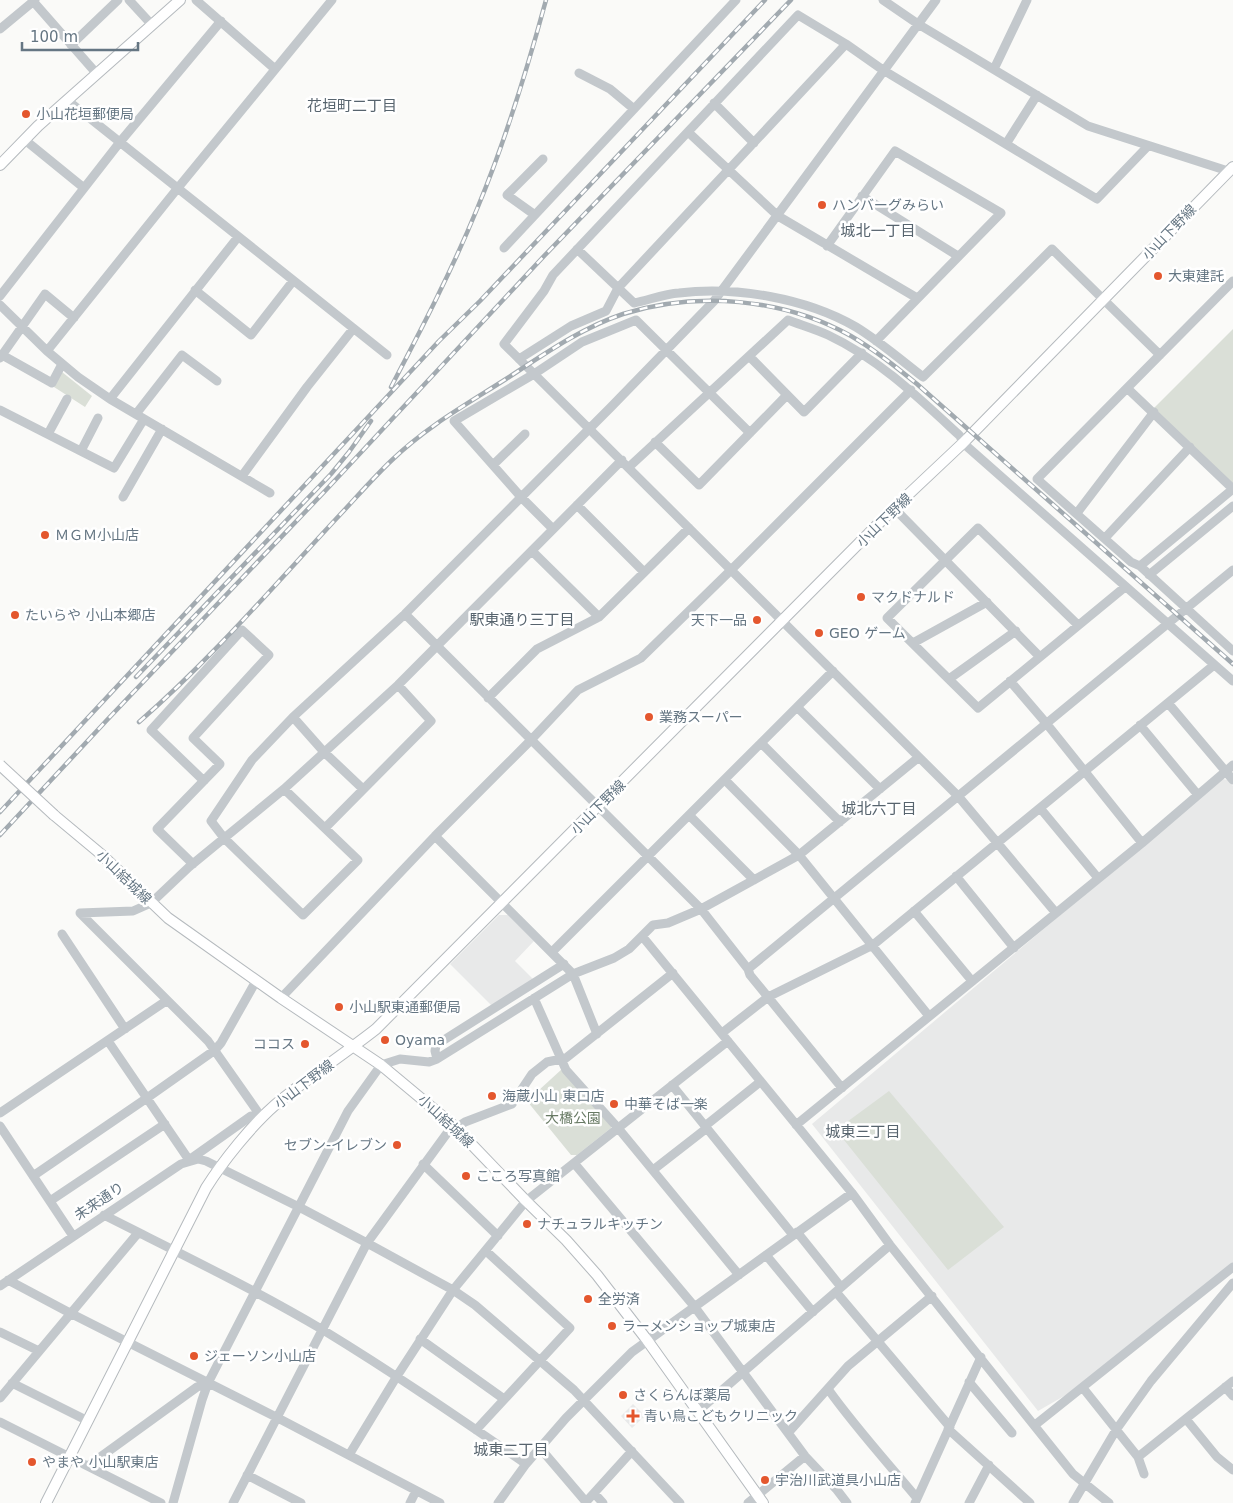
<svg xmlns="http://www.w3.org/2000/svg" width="1233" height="1503" font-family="'DejaVu Sans','Noto Sans JP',sans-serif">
	<rect width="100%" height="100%" fill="#fafaf8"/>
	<path fill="#e8e9e9" d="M1222,779L1229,780L1233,786V1264L1085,1384L1038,1411L812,1124Z
		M499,915H508L534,941L515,961L533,979L492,1006L450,964Z
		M633,1404L645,1416L632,1428L621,1416Z"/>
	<path fill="#dadfd7" d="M1233,329V484L1223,477L1154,408Z
		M62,372L92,396L85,407L54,387Z
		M562,1069L611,1123V1128L577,1155H571L527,1101Z
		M889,1091L1004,1227L948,1270L836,1130Z"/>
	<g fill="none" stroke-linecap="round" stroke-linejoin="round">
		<g stroke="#b5babe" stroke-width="12">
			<path id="major" d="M0,165L38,126L180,0
				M54,815L102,855L168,918L281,998L381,1065L453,1125L526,1201L566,1240L597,1275L647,1340L763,1503
				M46,1503L206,1188C223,1161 251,1126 275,1105C307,1078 343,1055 376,1029L894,508L963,443L1233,167"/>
		</g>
		<path stroke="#c3c8cc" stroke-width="9" d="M32,0L97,74
			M129,0L152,25
			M196,0L275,69
			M883,0L918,24L1088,126L1228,171
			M0,29L35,0
			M71,45L118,0
			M994,69L1027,0
			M579,73L610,89L634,109
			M67,100L387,355
			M714,103L754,143
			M688,132L778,216L917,298
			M25,140L84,188
			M1006,144L1037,95
			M862,196L958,256
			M535,215L507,195L543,159
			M827,246L895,151L1001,213L876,341
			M504,248L736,0
			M577,249L634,303C649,300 664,294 679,293C735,286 806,298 856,327C879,341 901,360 923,377L1052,249L1160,355
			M1233,281L1037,479L1131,562L1140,566L1233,651
			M195,290L251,335L293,281
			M0,296L120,142L221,21
			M0,305L47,351L78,377L110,399L270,493
			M47,351L177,189L332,0
			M2,355L52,383L62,364
			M749,356L804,412L862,353
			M0,358L45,294L74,318
			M519,359L571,326L606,311L618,288L846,44
			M1127,388L1233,489
			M110,399L238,237
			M0,410L114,468L144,419
			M136,414L182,355L217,381
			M48,434L67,399
			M655,442L699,485L787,395
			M81,451L98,418
			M493,465L525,434
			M629,467L788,320C801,325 815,329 828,335C879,359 919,398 960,436L963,443L1233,681
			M242,476L307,387L353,329
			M123,497L162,429
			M577,505L644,572
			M894,508L1040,657
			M1077,513L1154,412
			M553,529L521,497L454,421L534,374L582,342L636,320L750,433
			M1105,538L1190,447
			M532,551L599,617
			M1140,566L1233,489
			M1149,575L1233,506
			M405,614L701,909L748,969L750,975L842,1088
			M1078,625L978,528L887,618L978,708L1125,587
			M913,643L987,602
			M949,679L1016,631
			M1010,681L1046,723L1142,843
			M488,698L537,649L599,617L689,528
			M1168,703L1233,780
			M797,707L880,789
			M293,717L324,752L363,789
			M1140,725L1198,795
			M761,743L840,822
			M725,780L799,855L929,1016
			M284,789L358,860L303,915L224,838L211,821L252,760L293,717L405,614L611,407L714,301L936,0
			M1040,808L1098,878
			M689,815L754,880
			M325,828L431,721L398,685
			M435,836L573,974L597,1034
			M193,864L157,829L220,764L193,738L269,655L242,630L151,730L204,781
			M956,876L1014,948
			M914,911L972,981
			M1056,913L958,796L504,344L544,291L553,275L798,15L846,44L883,70L1097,199L1148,146
			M62,934L125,1029
			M642,936L852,1193L890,1245L1073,1474L1109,1503
			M552,952L833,671
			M748,969L1233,570
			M281,998L435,836L531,740L578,690L641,658L731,570L911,390
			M534,998L566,1070L618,1128L739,1275
			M722,1033L768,997L873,945L1214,665
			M108,1041L189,1160L251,1116L262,1118
			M437,1059L435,1051L436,1045L564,964
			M672,1085L793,1235
			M0,1113L166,1001
			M262,1118L208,1041L80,913L133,911L151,903L189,867L284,789L398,685L622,460
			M796,1125L1142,843L1233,765
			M0,1126L73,1236
			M705,1126L760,1082
			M456,1128L465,1122L512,1104L532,1074L547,1062L566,1058L673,973
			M574,1163L694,1306L805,1456L837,1490L847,1503
			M423,1164L498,1236
			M653,1170L707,1128
			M33,1176L147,1098L215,1050L221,1043L256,981
			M50,1201L165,1124
			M104,1215C177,1252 252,1288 323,1330C392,1372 459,1418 526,1464
			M797,1232L841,1287
			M766,1255L813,1312
			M8,1280L70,1313L276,1417L440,1503
			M0,1286L181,1164L198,1159L206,1161L299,1207L367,1243L453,1290L475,1305L574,1390L680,1503
			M836,1292L950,1427
			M0,1332L39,1351
			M420,1339L504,1399
			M969,1382L1012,1433
			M12,1383L88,1421
			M1225,1387L1233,1396
			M1083,1388L1138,1457L1233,1381
			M828,1389C855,1427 887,1462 917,1498
			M0,1398L138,1233
			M698,1411L890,1245
			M1186,1419L1217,1457L1233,1470
			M0,1422L161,1503
			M1035,1425L1233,1267
			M948,1429L1030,1503
			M476,1430L570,1328L486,1251
			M788,1433L848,1366L932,1296
			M540,1448L586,1502
			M349,1455L397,1376L453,1290L526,1201L728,1041
			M1138,1457L1144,1474
			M88,1466L197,1387L208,1383
			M247,1475L301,1503
			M594,1493L603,1503
			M173,1503L202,1400L208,1383L348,1111L381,1065L400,1059L429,1062L437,1059L573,974L614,958L629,949L653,925L668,923L701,909L799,855L919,757
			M233,1503L367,1243L453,1125
			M410,1503L416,1491
			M498,1503L526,1464L566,1418L632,1352L852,1193
			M585,1503L632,1451
			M748,1503L805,1456
			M915,1503L981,1357
			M969,1503L989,1465
			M1073,1503L1116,1430L1151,1381L1233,1283"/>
		<use href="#major" stroke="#fff" stroke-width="10"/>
		<g stroke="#a2aab0" stroke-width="4.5">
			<path id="rail" d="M391,387C422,328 452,270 477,209C505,142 527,70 546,0
				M136,677L331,474L349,452L371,421
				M139,722C210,660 272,588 336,519C355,499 373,478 392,460C426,427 467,404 506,379C543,355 581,328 623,314C697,291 783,298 851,336C875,350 896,367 917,384L1233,664
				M0,812L439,341L480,301L765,0
				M0,835L107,720L326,490L545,255L791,0"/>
		</g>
		<use href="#rail" stroke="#fff" stroke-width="2.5" stroke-dasharray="8" stroke-linecap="butt"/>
		<g stroke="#b5babe" stroke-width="12" stroke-linecap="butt">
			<path id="major-bridge" d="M0,765L54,815"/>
		</g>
		<use href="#major-bridge" stroke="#fff" stroke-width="10"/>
	</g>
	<g fill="#e4572e" stroke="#fff" stroke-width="2">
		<circle cx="26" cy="114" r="5"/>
		<circle cx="822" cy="205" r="5"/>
		<circle cx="1158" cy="276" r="5"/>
		<circle cx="45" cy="535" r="5"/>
		<circle cx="861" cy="597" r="5"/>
		<circle cx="15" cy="615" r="5"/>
		<circle cx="757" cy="620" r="5"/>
		<circle cx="819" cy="633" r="5"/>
		<circle cx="649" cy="717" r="5"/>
		<circle cx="339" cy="1007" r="5"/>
		<circle cx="385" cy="1040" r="5"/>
		<circle cx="305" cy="1044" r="5"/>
		<circle cx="492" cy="1096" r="5"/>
		<circle cx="614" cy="1104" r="5"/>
		<circle cx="397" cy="1145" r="5"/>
		<circle cx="466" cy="1176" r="5"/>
		<circle cx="527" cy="1224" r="5"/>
		<circle cx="588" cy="1299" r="5"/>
		<circle cx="612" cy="1326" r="5"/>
		<circle cx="194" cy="1356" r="5"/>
		<circle cx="623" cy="1395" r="5"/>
		<path d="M630.5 1408.5h5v5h5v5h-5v5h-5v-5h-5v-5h5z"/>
		<circle cx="32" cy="1462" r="5"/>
		<circle cx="765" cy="1480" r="5"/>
	</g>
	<g text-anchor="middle" stroke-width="5" stroke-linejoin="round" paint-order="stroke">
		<g font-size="14" fill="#657683" stroke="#fff" text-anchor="start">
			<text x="36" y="119">小山花垣郵便局</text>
			<text x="832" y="210">ハンバーグみらい</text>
			<text x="1168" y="281">大東建託</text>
			<text x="55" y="540">ＭＧＭ小山店</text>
			<text x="871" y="602">マクドナルド</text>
			<text x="25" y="620">たいらや 小山本郷店</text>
			<text x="747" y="625" text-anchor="end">天下一品</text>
			<text x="829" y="638">GEO ゲーム</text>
			<text x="659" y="722">業務スーパー</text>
			<text x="349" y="1012">小山駅東通郵便局</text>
			<text x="395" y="1045">Oyama</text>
			<text x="295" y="1049" text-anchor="end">ココス</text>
			<text x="502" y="1101">海蔵小山 東口店</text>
			<text x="624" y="1109">中華そば一楽</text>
			<text x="387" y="1150" text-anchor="end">セブン-イレブン</text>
			<text x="476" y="1181">こころ写真館</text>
			<text x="537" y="1229">ナチュラルキッチン</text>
			<text x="598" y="1304">全労済</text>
			<text x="622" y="1331">ラーメンショップ城東店</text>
			<text x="204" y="1361">ジェーソン小山店</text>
			<text x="633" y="1400">さくらんぼ薬局</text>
			<text x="644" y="1421">青い鳥こどもクリニック</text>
			<text x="42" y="1467">やまや 小山駅東店</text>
			<text x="775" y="1485">宇治川武道具小山店</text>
		</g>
		<g font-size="14" fill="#657683" stroke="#fff">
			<text transform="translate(1169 232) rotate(-46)" y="5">小山下野線</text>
			<text transform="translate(884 520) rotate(-44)" y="5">小山下野線</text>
			<text transform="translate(598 807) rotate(-45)" y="5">小山下野線</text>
			<text transform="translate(124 877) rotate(44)" y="5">小山結城線</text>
			<text transform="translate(304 1084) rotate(-37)" y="5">小山下野線</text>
			<text transform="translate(446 1121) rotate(43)" y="5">小山結城線</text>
			<text transform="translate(99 1201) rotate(-34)" y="5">未来通り</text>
		</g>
		<g font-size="14" fill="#687a64" stroke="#fff">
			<text x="573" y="1123">大橋公園</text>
		</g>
		<g font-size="15" fill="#57646e" stroke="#fff">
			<text x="352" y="111">花垣町二丁目</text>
			<text x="878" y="236">城北一丁目</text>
			<text x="522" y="625">駅東通り三丁目</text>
			<text x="879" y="814">城北六丁目</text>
			<text x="863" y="1137">城東三丁目</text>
			<text x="511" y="1455">城東二丁目</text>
		</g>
	</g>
	<path d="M22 42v8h116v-8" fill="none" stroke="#657683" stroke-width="2.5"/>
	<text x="30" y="42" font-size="15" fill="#657683" stroke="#ffffff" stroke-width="4" paint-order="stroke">100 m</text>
</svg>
